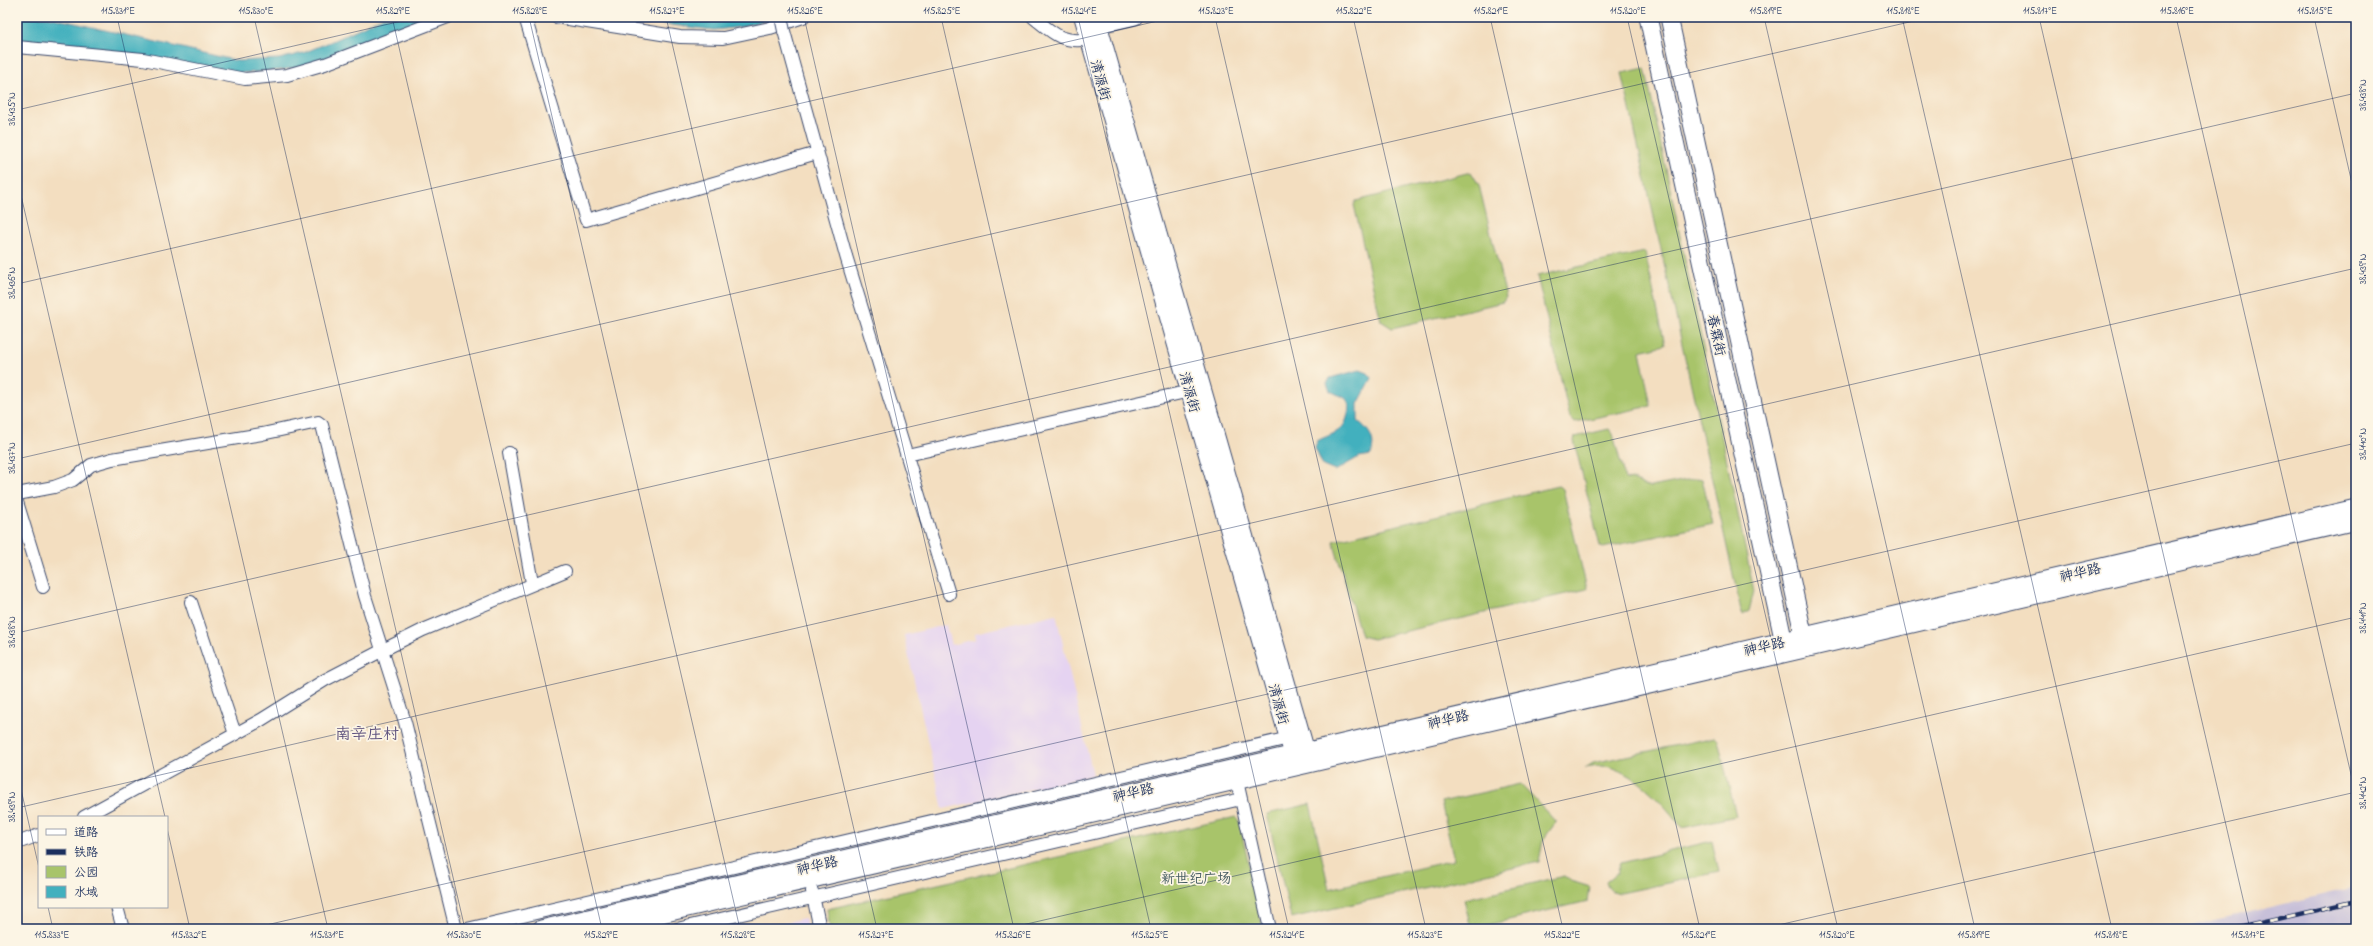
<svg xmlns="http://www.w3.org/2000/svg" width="2373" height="946" font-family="'Indie Flower','LXGW WenKai TC',sans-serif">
	<rect width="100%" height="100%" fill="#fcf5e5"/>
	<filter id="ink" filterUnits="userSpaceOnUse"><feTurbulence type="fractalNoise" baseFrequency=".025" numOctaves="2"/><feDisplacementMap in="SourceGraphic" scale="8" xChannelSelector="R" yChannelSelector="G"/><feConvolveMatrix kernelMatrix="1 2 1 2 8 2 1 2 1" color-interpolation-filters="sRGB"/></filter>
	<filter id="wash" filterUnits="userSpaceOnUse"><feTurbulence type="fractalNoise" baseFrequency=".012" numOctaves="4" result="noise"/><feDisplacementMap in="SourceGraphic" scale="16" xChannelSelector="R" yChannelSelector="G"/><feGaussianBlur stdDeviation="0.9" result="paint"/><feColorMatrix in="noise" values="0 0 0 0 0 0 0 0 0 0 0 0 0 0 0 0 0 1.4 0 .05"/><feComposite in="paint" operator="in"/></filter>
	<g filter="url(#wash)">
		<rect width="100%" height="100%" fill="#f3dec0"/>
		<path fill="#e5d3f1" d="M1056,614L1093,775L943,809L904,635L946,625L951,645L976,639L975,633Z
			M805,918L807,929H757Z"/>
		<path fill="#c7c0d9" d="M2356,887V928L2353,929H2177Z"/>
		<path fill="#a8c46a" stroke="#627a64" d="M1645,68L1754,591L1749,611L1742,615L1622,73Z
			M1471,172L1479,185L1506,297L1503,302L1392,328L1381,321L1354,205L1356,201Z
			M1645,252L1665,345L1640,351L1651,406L1575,422L1570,418L1537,276Z
			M1609,429L1613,434L1625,479C1639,480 1640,485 1651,487L1697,478L1702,479L1713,524L1603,548L1600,546L1574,441L1575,437Z
			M1558,486L1563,489L1587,589L1373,639L1361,636L1333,541Z
			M1715,737L1718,740L1736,816L1682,828C1665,805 1639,775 1610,767C1602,765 1593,767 1585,768L1593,763Z
			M1520,784L1556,822L1543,840L1539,862L1291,918L1267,814L1310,804L1329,889L1454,860L1441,802Z
			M1236,817L1239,821L1263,929H830L827,909Z
			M1712,841L1719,872L1621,893C1612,892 1608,890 1606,882L1617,873L1621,863Z
			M1564,876L1571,881L1590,887L1588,901L1471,929L1464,899Z"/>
		<path fill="#42b0be" stroke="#2e708e" d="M17,17H49L238,61L279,59L303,53L330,42L383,17H426C388,34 350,52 310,64C286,71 261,72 237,73L17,41Z
			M603,17H777L741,27L714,30Z
			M1360,370L1368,373L1372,378L1358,404V421C1370,431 1376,439 1371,455L1359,457L1335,471L1323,466L1315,448L1317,441C1332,433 1345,433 1348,413C1349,407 1350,403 1345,398L1330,391L1327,384L1330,378Z"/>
	</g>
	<g filter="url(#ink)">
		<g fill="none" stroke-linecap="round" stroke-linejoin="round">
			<g stroke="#3b496d" stroke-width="14">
				<path id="minor" d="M525,17L586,220L817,153
					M556,17L680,37L723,38L770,28L803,17
					M1033,17C1053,33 1062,44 1089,39
					M784,31L846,256L949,594
					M17,47L143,59L245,79L287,75L325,64L448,17
					M509,453L532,583
					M907,455L1190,391
					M17,494L54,487L73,480L91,465L112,459L262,434L318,422L322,425L365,596L405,722L456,929
					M17,502L43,587
					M191,602L235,734
					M1237,781L1270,929
					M84,817L261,720L325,680L381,651L423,630L565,571
					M17,843L39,835
					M812,891L820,929
					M117,907L123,929
					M467,929L1289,738
					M677,929L1241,799"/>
			</g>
			<g stroke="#3b496d" stroke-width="17">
				<path id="tertiary" d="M1087,28L1135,17"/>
			</g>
			<g stroke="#3b496d" stroke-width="19">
				<path id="secondary" d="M1083,17L1296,765
					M1096,17L1309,762
					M1648,17L1786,652
					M1669,17L1806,647
					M541,929L2356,508
					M597,929L2356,521"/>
			</g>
			<use href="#minor" stroke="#fff" stroke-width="12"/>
			<use href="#tertiary" stroke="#fff" stroke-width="15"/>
			<use href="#secondary" stroke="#fff" stroke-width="17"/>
			<g stroke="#1b2f5e" stroke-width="4.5">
				<path id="rail" d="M2234,929L2356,901"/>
			</g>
			<use href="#rail" stroke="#fcf5e5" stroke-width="3" stroke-dasharray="9" stroke-linecap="butt"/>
			<g stroke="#3b496d" stroke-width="14" stroke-linecap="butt">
				<path id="minor-bridge" d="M781,17L784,31"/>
			</g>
			<use href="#minor-bridge" stroke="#fff" stroke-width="12"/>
		</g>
	</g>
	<path fill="none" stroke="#1b2f5e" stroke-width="1" stroke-opacity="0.45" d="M117,17L328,929M254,17L465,929M392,17L602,929M529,17L740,929M666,17L877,929M804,17L1014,929M941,17L1151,929M1078,17L1289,929M1215,17L1426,929M1353,17L1563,929M1490,17L1700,929M1627,17L1838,929M1764,17L1975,929M1902,17L2112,929M2039,17L2250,929M2176,17L2356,796M2314,17L2356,201M17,110L419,17M17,178L165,817M17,284L1175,17M17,459L1931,17M17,633L2356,93M17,772L39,868M17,808L2356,268M167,828L190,929M48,907L53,929M249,929L2356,443M1005,929L2356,617M1761,929L2356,792"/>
	<g text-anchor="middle" stroke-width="3.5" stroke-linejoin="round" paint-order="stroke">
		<g font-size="14" fill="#1b2f5e" stroke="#fcf5e5">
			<text transform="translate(1101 80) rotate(74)" y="5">清源街</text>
			<text transform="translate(1717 335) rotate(78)" y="5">春霖街</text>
			<text transform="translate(1190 392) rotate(74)" y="5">清源街</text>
			<text transform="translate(2080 572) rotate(-13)" y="5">神华路</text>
			<text transform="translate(1764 646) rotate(-13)" y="5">神华路</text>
			<text transform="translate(1279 704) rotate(74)" y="5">清源街</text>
			<text transform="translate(1448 719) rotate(-13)" y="5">神华路</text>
			<text transform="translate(1133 792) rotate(-13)" y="5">神华路</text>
			<text transform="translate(817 865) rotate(-13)" y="5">神华路</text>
		</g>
		<g font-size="14" fill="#455c62" stroke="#fcf5e5">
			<text x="1196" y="883">新世纪广场</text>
		</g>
		<g font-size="16" fill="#5e527e" stroke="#fcf5e5">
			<text x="367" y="739">南辛庄村</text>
		</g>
	</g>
	<rect width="2373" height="946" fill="none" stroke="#fcf5e5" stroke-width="44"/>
	<rect x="38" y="816" width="130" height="92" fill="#fcf5e5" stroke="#a2a6af"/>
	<rect x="46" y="829" width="20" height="6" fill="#ffffff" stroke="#a2a6af"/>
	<text x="74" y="836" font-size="12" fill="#1b2f5e">道路</text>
	<rect x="46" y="849" width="20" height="6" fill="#1b2f5e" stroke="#a2a6af"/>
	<text x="74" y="856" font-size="12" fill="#1b2f5e">铁路</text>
	<rect x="46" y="866" width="20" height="12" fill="#a8c46a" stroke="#a2a6af"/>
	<text x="74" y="876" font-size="12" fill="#1b2f5e">公园</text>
	<rect x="46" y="886" width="20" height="12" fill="#42b0be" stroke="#a2a6af"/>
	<text x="74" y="896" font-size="12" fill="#1b2f5e">水域</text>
	<rect x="22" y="22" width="2329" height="902" fill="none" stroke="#1b2f5e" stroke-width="1.5"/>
	<g font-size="10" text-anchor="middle" fill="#1b2f5e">
		<text x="118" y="14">115.831°E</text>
		<text x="256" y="14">115.830°E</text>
		<text x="393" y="14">115.829°E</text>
		<text x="530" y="14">115.828°E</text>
		<text x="667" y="14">115.827°E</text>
		<text x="805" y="14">115.826°E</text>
		<text x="942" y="14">115.825°E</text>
		<text x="1079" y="14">115.824°E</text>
		<text x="1216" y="14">115.823°E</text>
		<text x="1354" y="14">115.822°E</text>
		<text x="1491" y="14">115.821°E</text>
		<text x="1628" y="14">115.820°E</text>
		<text x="1766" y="14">115.819°E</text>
		<text x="1903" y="14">115.818°E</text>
		<text x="2040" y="14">115.817°E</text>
		<text x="2177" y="14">115.816°E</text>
		<text x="2315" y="14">115.815°E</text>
		<text transform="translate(2362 95) rotate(-90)" y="4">38.438°N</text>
		<text transform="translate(11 109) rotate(-90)" y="4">38.435°N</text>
		<text transform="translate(2362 269) rotate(-90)" y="4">38.439°N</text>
		<text transform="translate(11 283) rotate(-90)" y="4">38.436°N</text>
		<text transform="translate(2362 444) rotate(-90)" y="4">38.440°N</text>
		<text transform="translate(11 458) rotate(-90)" y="4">38.437°N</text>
		<text transform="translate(2362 618) rotate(-90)" y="4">38.441°N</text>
		<text transform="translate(11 632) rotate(-90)" y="4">38.438°N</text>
		<text transform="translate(2362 793) rotate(-90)" y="4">38.442°N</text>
		<text transform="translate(11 807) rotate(-90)" y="4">38.439°N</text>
		<text x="52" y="938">115.833°E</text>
		<text x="189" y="938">115.832°E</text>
		<text x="327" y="938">115.831°E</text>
		<text x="464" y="938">115.830°E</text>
		<text x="601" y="938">115.829°E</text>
		<text x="738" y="938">115.828°E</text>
		<text x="876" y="938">115.827°E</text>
		<text x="1013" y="938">115.826°E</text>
		<text x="1150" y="938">115.825°E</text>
		<text x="1287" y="938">115.824°E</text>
		<text x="1425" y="938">115.823°E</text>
		<text x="1562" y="938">115.822°E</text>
		<text x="1699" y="938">115.821°E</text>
		<text x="1837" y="938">115.820°E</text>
		<text x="1974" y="938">115.819°E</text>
		<text x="2111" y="938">115.818°E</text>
		<text x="2248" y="938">115.817°E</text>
	</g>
</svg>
